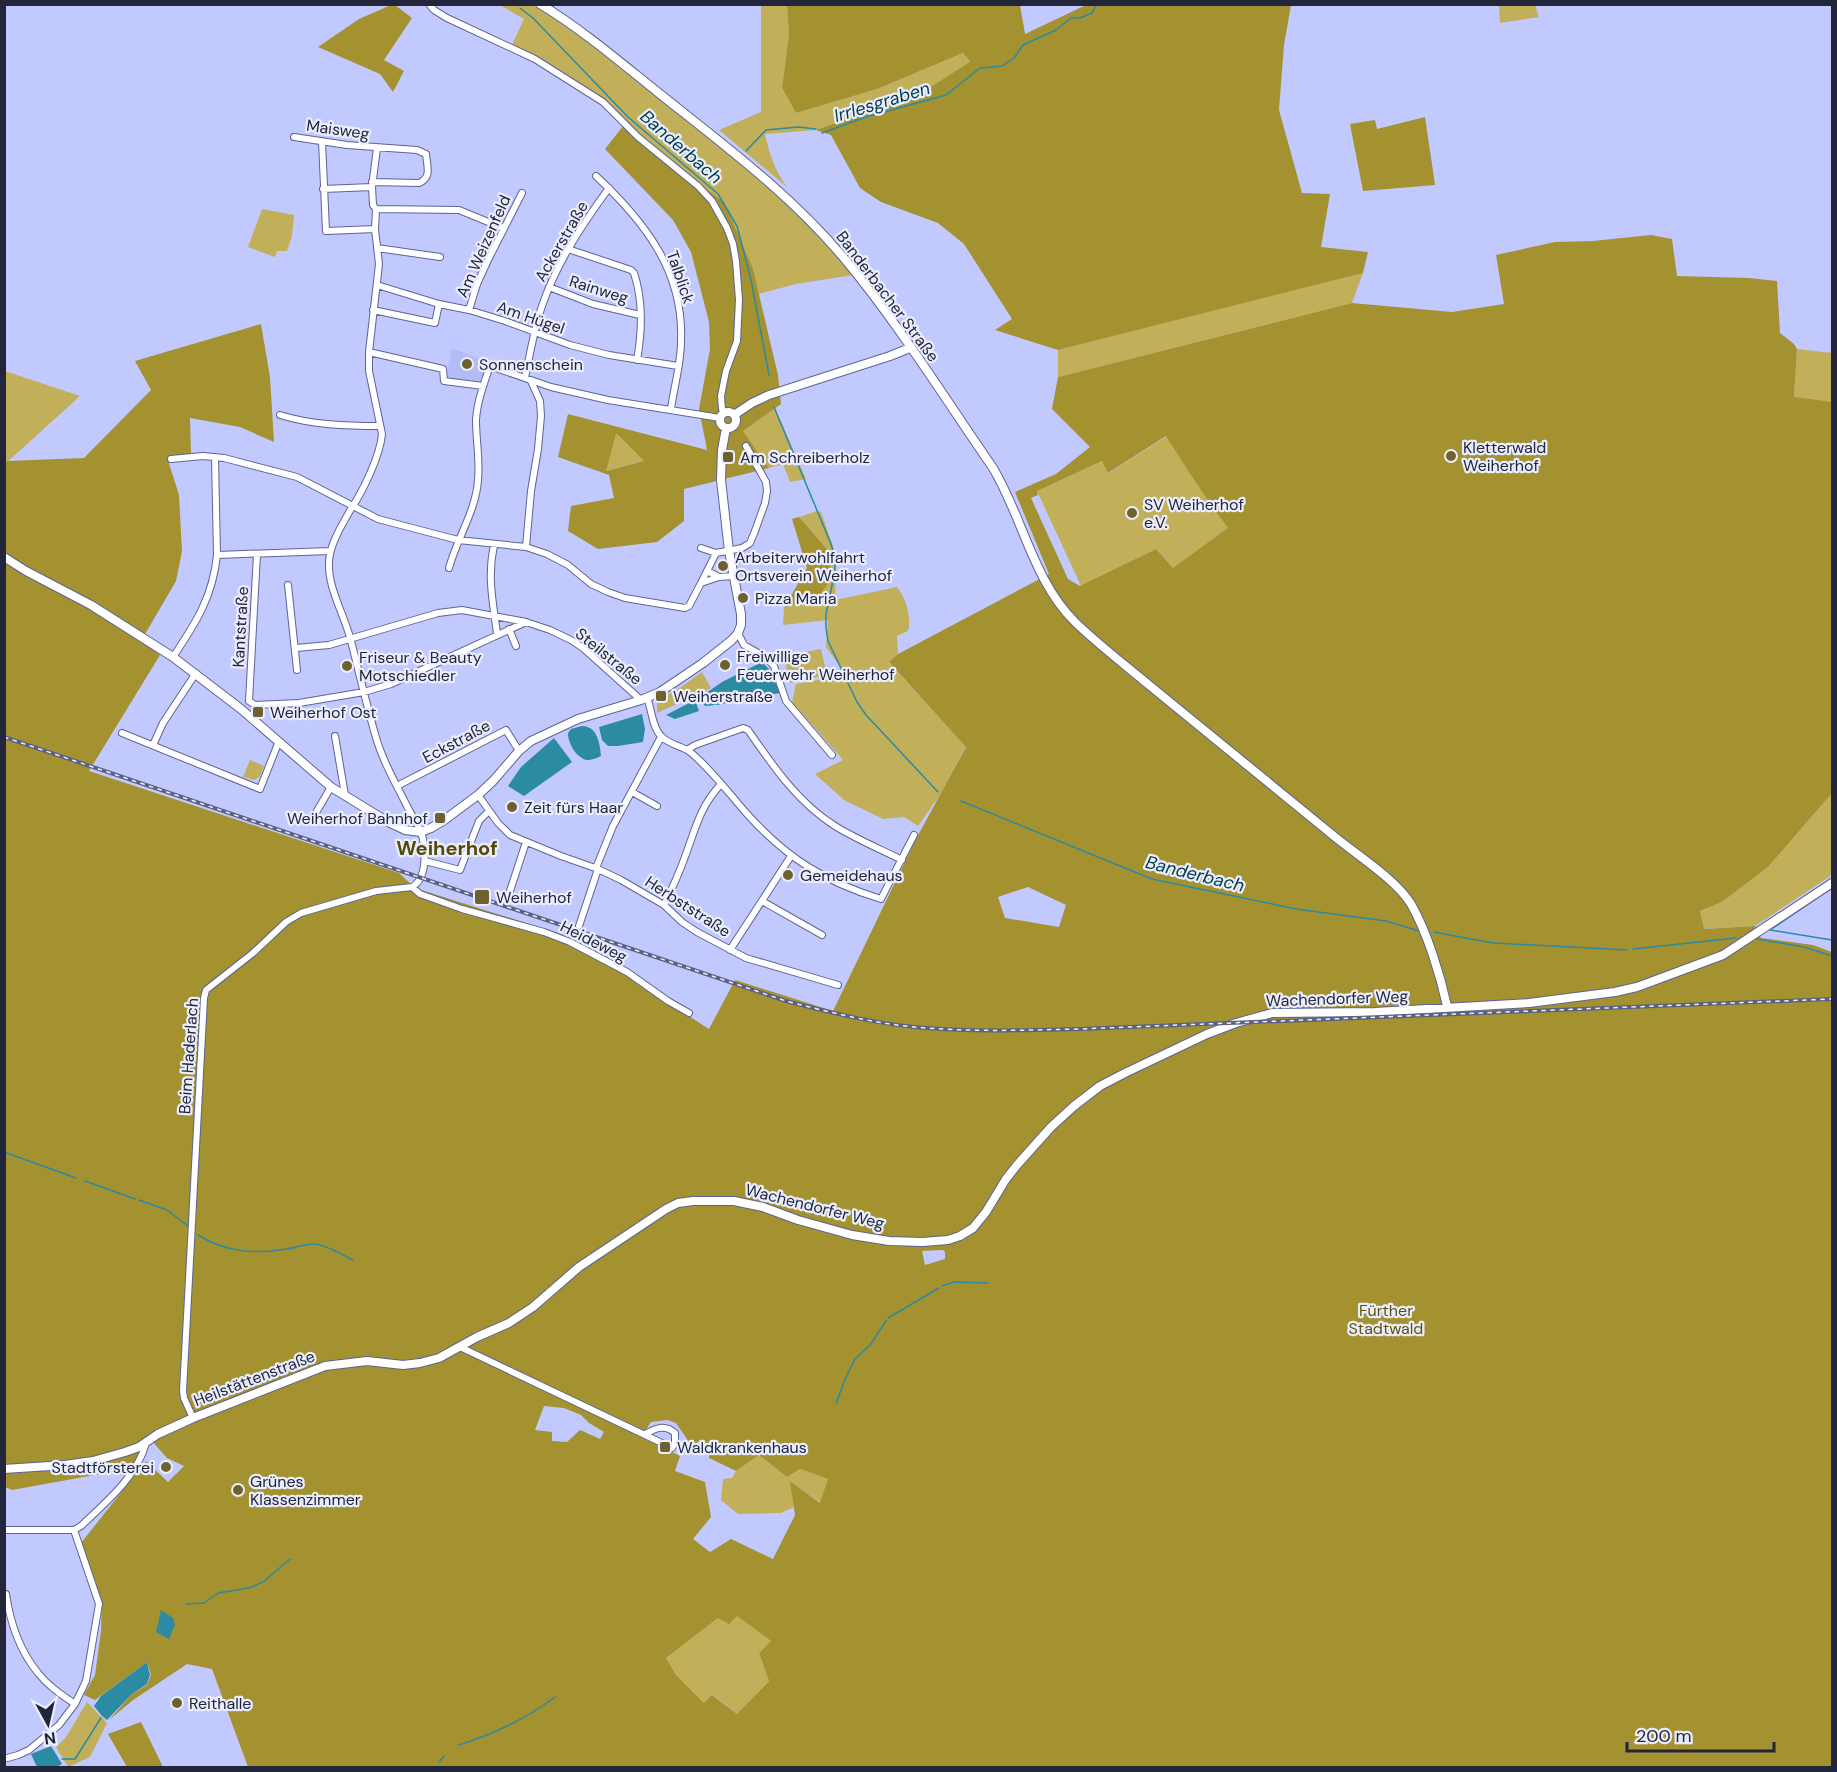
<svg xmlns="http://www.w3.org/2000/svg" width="1837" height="1772" font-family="'DM Sans',sans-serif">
	<rect width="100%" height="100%" fill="#c1c9ff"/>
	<path fill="#b3bcf6" d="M452,348L485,361L486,367L481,381L450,379L446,376Z"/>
	<path fill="#c1af59" d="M500,5H533L562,20L707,135L781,197L818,233L853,275L796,284L758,294L753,269L647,147L624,125L588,93L512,45L524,19Z
		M761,5H787L789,34L782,88L796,113L877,89L963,53L970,63L912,99L879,107L816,130L765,134C769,153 775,171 787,187L719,130L761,112Z
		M1499,5H1535L1539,17L1500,23Z
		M262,209L294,215L292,236L287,251H277L275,257L248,247Z
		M1363,273L1352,303L1058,377V350Z
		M1797,349L1832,353V402L1794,398Z
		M5,371L80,396L5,464Z
		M775,408L806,479L790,482L783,464L769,468L743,431Z
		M616,433L644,461L605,471Z
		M1167,436L1200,489L1229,528L1173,568L1156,549L1081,586L1037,491L1102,461L1109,473Z
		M817,511L821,512L836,555L835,600L897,587C906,598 912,618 908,631L897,636L898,654L889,663L966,746L940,795L918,826L904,817L883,819L844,800L815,774L843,760L792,702L796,684L846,675L826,647L828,620L783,625L784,608L818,598L826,548L799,517Z
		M821,649L827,675L790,683L784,656Z
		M702,672L711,688L657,713V701L681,687Z
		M250,760L264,766L260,776L255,780L243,777Z
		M1832,793V875L1755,926L1703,929L1700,911L1722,902L1768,867Z
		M759,1455L787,1477L800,1469L828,1479L821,1503L791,1482L794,1507L781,1513L738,1514L721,1500L723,1479L732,1478L736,1471Z
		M737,1616L771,1641L759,1653L769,1681L737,1714L713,1695L704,1703L676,1675L666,1658L718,1618Z
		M87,1702L107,1723L90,1757L68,1767L56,1747L66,1737Z"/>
	<path fill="#a49130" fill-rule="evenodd" d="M391,5H395L412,18L384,60L404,71L393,92L380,74L318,47L359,19Z
		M787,5H1020L1025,34L1086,5H1291L1284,45L1279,110L1302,193L1330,194L1321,247L1368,252L1363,273L1058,350L995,330L1012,319L964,244L938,223L881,202L860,188L831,135L816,130L879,107L912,99L970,62L963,53L877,89L796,113L782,88L789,34Z
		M1425,117L1435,185L1363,191L1350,124L1375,120L1377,129Z
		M624,125L647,147L724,202L753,269L778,375L781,404L743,431L769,468L684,489V521L657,542L598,549L568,531L571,506L614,498L609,475L558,457L568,414L707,450L699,409L710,349L709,322L691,252L673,220L605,149ZM616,434H617L644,461L606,471Z
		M1651,235L1672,239L1677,276L1749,278L1777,281L1780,333L1794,344L1797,349L1794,397L1832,402V793L1768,867L1722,902L1700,911L1704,929L1755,926L1761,938L1813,945L1832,952V1767H248L212,1669L187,1664L133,1700L109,1720L132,1694L147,1685L151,1675L147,1662L95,1700L84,1695L95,1675L101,1631L102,1603L81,1543L146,1461L168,1482L184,1466L167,1458L152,1441L124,1475L111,1472L12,1490L5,1487V464L7,461L84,458L151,390L135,361L261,324L270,377L274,442L240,427L190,418L191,454L167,457L179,495L182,551L176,581L141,641L160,655L89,771L399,873L415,888L561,934L709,1029L735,980L833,1011L916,839L966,747L889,662L898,654L1049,574L1015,492L1056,474L1090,447L1052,409L1058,377L1352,303L1452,312L1504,304L1496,255L1555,242L1593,241ZM1166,436L1200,489L1228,528L1173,568L1156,549L1080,586L1068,579L1031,498L1038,495L1037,491L1102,461L1108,473ZM1028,887L1066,905L1059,927L1005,918L998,897ZM943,1250L945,1252V1259L925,1265L922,1251ZM544,1406L564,1408L581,1415L589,1423L604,1432L600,1439L580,1430L567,1442L552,1441V1432L535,1430ZM667,1420L676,1423L693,1448L700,1440L709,1445V1458L736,1471L759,1455L787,1477L800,1469L828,1479L820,1503L790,1481L795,1515L773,1559L731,1539L710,1552L693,1539L711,1517L705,1482L675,1471L680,1456L641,1437L651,1422ZM737,1616L771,1641L759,1653L769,1681L737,1714L712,1695L704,1703L676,1675L666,1658L718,1618L729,1624Z
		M799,517L826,548L832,577L818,598L784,608L807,568L792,519Z
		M141,1722L163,1767H127L108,1734Z"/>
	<path fill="#2a8ba2" d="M762,662L769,669L780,693C755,697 730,704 705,706L699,698L722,682Z
		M695,700L699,711L675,719L666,715Z
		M642,714L645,729L643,742L618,746H608L602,740L599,727Z
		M582,726C597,726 600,743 601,756C597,758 592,760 587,760C576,758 568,743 568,733L571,729Z
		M554,738L572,762L524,796L508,786L521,767Z
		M161,1610L173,1618L175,1625L169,1639L156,1632Z
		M147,1662L150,1675L147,1684L132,1694L107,1720L102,1716L94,1706L101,1696Z
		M51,1746L62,1764L56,1767H37L31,1754Z"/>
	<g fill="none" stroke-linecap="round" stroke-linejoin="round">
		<path stroke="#2a8ba2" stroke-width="1.5" d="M520,8L533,18L628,117L718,194L737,226L751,280L769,375
			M822,133L866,117L946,95L980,68L1002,66L1014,58L1023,45L1056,30L1071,18H1080L1092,13L1096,5L1101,4
			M746,151L766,130L798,127L816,129
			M774,407L831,544L835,558V571L826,614V628L828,641L857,702L866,715L938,792
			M961,801L1152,879L1296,909L1386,921L1419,931
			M1770,930L1832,888
			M1770,930L1832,940
			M1434,932L1493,943L1627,950
			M1757,939L1804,947L1832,956
			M1633,949L1736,938
			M4,1152L76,1178
			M85,1181L135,1199
			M139,1200L167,1210L188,1226
			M198,1235C227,1253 255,1254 287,1249C296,1248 306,1243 315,1244C326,1245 343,1255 353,1260
			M942,1286L954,1282L988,1283
			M888,1318L939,1288
			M836,1403L846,1377L855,1359L870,1345L886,1321
			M186,1604L204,1603L218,1593L249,1588L263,1582L290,1559
			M459,1745C494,1734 526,1719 555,1697
			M62,1759H75L101,1718
			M439,1762L444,1756
			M433,1768L436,1766"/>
		<g stroke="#5e6494" stroke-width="8">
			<path id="street" d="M429,4L434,10L447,18L535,59L603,102L638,137L698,186L712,201L727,228L733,244L736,261L739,300L737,341L726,371L721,396L722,409L724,413
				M294,137L347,145L417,150L426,154C427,166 432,178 419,183L372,182
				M322,141L326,231L375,229
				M596,176C644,221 684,271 681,341C681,364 674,387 671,409
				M323,189L372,187
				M376,209L459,210L503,228
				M377,248L440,257
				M568,249L631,270L634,273C643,300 642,332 637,360
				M377,285L439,304L469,310L505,321L570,345L609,355L678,366
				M549,287L593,304L640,315
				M373,310L435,323L439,304
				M469,310L477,284L488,260L522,193
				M369,352L443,369L444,381L483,386
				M525,378C530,354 534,329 542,306C557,262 582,225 609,188
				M280,415C312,425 347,426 380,426
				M171,459L203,456L224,458L297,477L378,519L458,540L526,547L547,554L568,565L591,584L608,592L625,598L685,608L689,606L701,583
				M494,545C487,577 493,602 497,634
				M526,547L531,491L538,449L541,416L540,401L531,381
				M701,548L716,553L742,548L750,543L755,531L765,503L767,491L766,482L746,446
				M716,553L701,583L719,577
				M217,555L330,551
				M449,568C457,538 476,511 478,480C480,460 476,440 476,420C477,402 484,383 490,366L551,387L608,400L720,418
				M707,571L719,577L733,576
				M288,585L297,670
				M509,629L516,646
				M738,633L744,645L765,657L774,666L786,701L832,755
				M296,648L329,645L438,613L462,610L526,622L550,630L571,640L583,648L641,700
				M173,657C196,623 213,596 217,555L215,457
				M647,698C652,710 652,727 661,736C667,743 677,745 685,749C690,751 695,756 699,760C717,777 732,797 748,815C787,858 825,882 881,899L914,835
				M249,701L255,705L299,703L364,692L391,684L526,622
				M249,701L257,554
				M122,733L260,789L279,741
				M335,736L345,795
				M153,745L163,723L196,673
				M687,750L695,745L743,728L748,730C773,766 798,803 835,826C856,839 880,849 902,860
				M397,786L506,730L519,751
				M632,792L657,806
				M478,795L498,823L510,835L561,856L598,869L621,880L664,905L682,922L697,932L746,958L838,985
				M314,816L331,787
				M425,861L460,870L479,821L489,811
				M596,868L613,826L661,737
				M412,887L420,894L462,909L544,932L570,942L627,972L668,1001L689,1013
				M509,894L526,842
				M762,901L822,935
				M664,905C672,889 680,871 686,854C696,827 700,807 721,784
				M579,926L598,869
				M730,950L791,856
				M460,1347L666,1445L672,1448L675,1443V1433C665,1424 656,1428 645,1434
				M193,1418L184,1398L183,1391L204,998L206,990L253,953L286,922L301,913L376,891L412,887C428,878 426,847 421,832C418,824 412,816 408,808C396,784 382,760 375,734C366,703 359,672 351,641C344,612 322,580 331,550C335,535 343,523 351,509C363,491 380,456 382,434L369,371V352L379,264L375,229L376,209L373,205L372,187L377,148
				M4,1530H74
				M74,1530L81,1526C105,1503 137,1477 146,1443
				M6,1594C10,1622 20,1651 38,1673C48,1686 62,1695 75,1704
				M4,1759L18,1755L29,1750L59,1725L75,1704L86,1681L99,1604L74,1530"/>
		</g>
		<g stroke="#5e6494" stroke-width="10">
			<path id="secondary" d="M540,4C583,30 621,63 660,94C724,145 790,194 843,257C898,323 944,397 993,468C1023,518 1033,581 1076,623C1099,645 1125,665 1149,685C1209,734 1269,783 1329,832C1352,852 1395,878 1411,904C1427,932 1440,974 1447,1006
				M720 420a8 8 0 1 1 16 0a8 8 0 1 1-16 0Z
				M734,415L752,403L769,395L890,356L910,348
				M4,557L26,571L91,605L173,657L241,709L331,787L388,822L405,830L421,832L431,828L443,821L478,795L493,781L519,751L531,741L578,719L641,700L660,692L703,663L732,640L738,633L741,625V614L729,551L721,480L722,450L726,428
				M4,1469L65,1465L93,1461L125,1452L139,1447L158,1434L193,1418L325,1366L367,1361L403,1365L420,1363L439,1358L477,1337L509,1323L533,1307L579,1267L666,1209L678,1203L693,1201H734L763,1207L798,1220L852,1235L889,1241L923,1242L948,1240L960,1236L973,1228L986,1212L1006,1179L1017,1165L1051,1127L1074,1106L1100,1086L1125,1073L1207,1034L1236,1023L1272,1013L1375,1012L1529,1003L1615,992L1637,987L1723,955L1832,883"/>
		</g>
		<use href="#street" stroke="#fff" stroke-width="6"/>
		<use href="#secondary" stroke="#fff" stroke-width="8"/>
		<g stroke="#5c6181" stroke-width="4">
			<path id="rail" d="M4,737L786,1001C832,1013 880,1025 927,1028C978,1032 1029,1030 1080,1029L1832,999"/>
		</g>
		<use href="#rail" stroke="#eaedfd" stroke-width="1.5" stroke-dasharray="4.5" stroke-linecap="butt"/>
	</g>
	<g fill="#6d622f" stroke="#eaedfd" stroke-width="2">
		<circle cx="467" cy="364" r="6"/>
		<circle cx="1451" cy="456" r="6"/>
		<rect x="722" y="451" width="12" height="12" rx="3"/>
		<circle cx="1132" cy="513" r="6"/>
		<circle cx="723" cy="566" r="6"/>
		<circle cx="743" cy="598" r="6"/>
		<circle cx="725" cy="665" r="6"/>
		<circle cx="347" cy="666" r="6"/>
		<rect x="655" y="690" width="12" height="12" rx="3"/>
		<rect x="252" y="706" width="12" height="12" rx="3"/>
		<circle cx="512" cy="807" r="6"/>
		<rect x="434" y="812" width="12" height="12" rx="3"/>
		<circle cx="788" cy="875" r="6"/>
		<rect x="474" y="889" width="16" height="16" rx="3"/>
		<rect x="659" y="1441" width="12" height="12" rx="3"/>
		<circle cx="166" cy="1467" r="6"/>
		<circle cx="238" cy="1490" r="6"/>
		<circle cx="177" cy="1703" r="6"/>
	</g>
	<g text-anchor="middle" stroke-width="4.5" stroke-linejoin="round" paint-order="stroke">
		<g font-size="16" fill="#23263a" stroke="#eaedfd">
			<text transform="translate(338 129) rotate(8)" y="6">Maisweg</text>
			<text transform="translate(561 241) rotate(-60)" y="6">Ackerstraße</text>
			<text transform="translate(483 246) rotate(-66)" y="6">Am Weizenfeld</text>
			<text transform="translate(681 277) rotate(71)" y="6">Talblick</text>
			<text transform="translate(599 289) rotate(17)" y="6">Rainweg</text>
			<text transform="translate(888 296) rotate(53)" y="6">Banderbacher Straße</text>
			<text transform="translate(531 317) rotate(19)" y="6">Am Hügel</text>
			<text transform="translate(240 627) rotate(-87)" y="6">Kantstraße</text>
			<text transform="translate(609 656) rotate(39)" y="6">Steilstraße</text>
			<text transform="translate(456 741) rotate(-28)" y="6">Eckstraße</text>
			<text transform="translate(688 906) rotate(33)" y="6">Herbststraße</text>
			<text transform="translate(594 941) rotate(27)" y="6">Heideweg</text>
			<text transform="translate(1337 998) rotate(-2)" y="6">Wachendorfer Weg</text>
			<text transform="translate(188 1056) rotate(-86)" y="6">Beim Haderlach</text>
			<text transform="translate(815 1206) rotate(14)" y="6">Wachendorfer Weg</text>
			<text transform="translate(254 1378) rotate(-21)" y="6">Heilstättenstraße</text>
		</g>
		<g font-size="16" fill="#23263a" stroke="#eaedfd" text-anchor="start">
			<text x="479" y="370">Sonnenschein</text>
			<text x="1463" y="453">Kletterwald<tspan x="1463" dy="18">Weiherhof</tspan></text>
			<text x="740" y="463">Am Schreiberholz</text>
			<text x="1144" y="510">SV Weiherhof<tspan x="1144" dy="18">e.V.</tspan></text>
			<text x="735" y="563">Arbeiterwohlfahrt<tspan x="735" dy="18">Ortsverein Weiherhof</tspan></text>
			<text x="755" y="604">Pizza Maria</text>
			<text x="737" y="662">Freiwillige<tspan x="737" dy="18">Feuerwehr Weiherhof</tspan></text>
			<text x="359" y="663">Friseur &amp; Beauty<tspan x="359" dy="18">Motschiedler</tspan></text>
			<text x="673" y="702">Weiherstraße</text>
			<text x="270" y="718">Weiherhof Ost</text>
			<text x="524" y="813">Zeit fürs Haar</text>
			<text x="428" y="824" text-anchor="end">Weiherhof Bahnhof</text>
			<text x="800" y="881">Gemeidehaus</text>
			<text x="496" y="903">Weiherhof</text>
			<text x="677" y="1453">Waldkrankenhaus</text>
			<text x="154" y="1473" text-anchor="end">Stadtförsterei</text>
			<text x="250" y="1487">Grünes<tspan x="250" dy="18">Klassenzimmer</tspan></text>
			<text x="189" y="1709">Reithalle</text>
		</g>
		<g font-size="16" fill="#5f5206" stroke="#eaedfd">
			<text x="1386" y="1316">Fürther<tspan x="1386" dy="18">Stadtwald</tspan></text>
		</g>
		<g font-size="18" font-style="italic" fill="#003b48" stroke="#eaedfd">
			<text transform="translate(882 102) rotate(-17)" y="6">Irrlesgraben</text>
			<text transform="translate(681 147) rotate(41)" y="6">Banderbach</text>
			<text transform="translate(1195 874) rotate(14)" y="6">Banderbach</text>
		</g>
		<g font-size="20" font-weight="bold" fill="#554908" stroke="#eaedfd">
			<text x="447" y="855">Weiherhof</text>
		</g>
	</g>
	<rect width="1837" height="1772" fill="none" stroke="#23263a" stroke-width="12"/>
	<g transform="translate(48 1724) rotate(172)" stroke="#eaedfd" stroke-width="4.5" paint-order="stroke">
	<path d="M0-4.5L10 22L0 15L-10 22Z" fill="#23263a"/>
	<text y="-9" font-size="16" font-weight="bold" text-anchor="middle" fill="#23263a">N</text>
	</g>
	<path d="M1627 1742v9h147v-9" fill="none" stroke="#23263a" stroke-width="3"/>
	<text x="1636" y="1742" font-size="18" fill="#23263a" stroke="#eaedfd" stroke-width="4.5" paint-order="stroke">200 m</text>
</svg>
